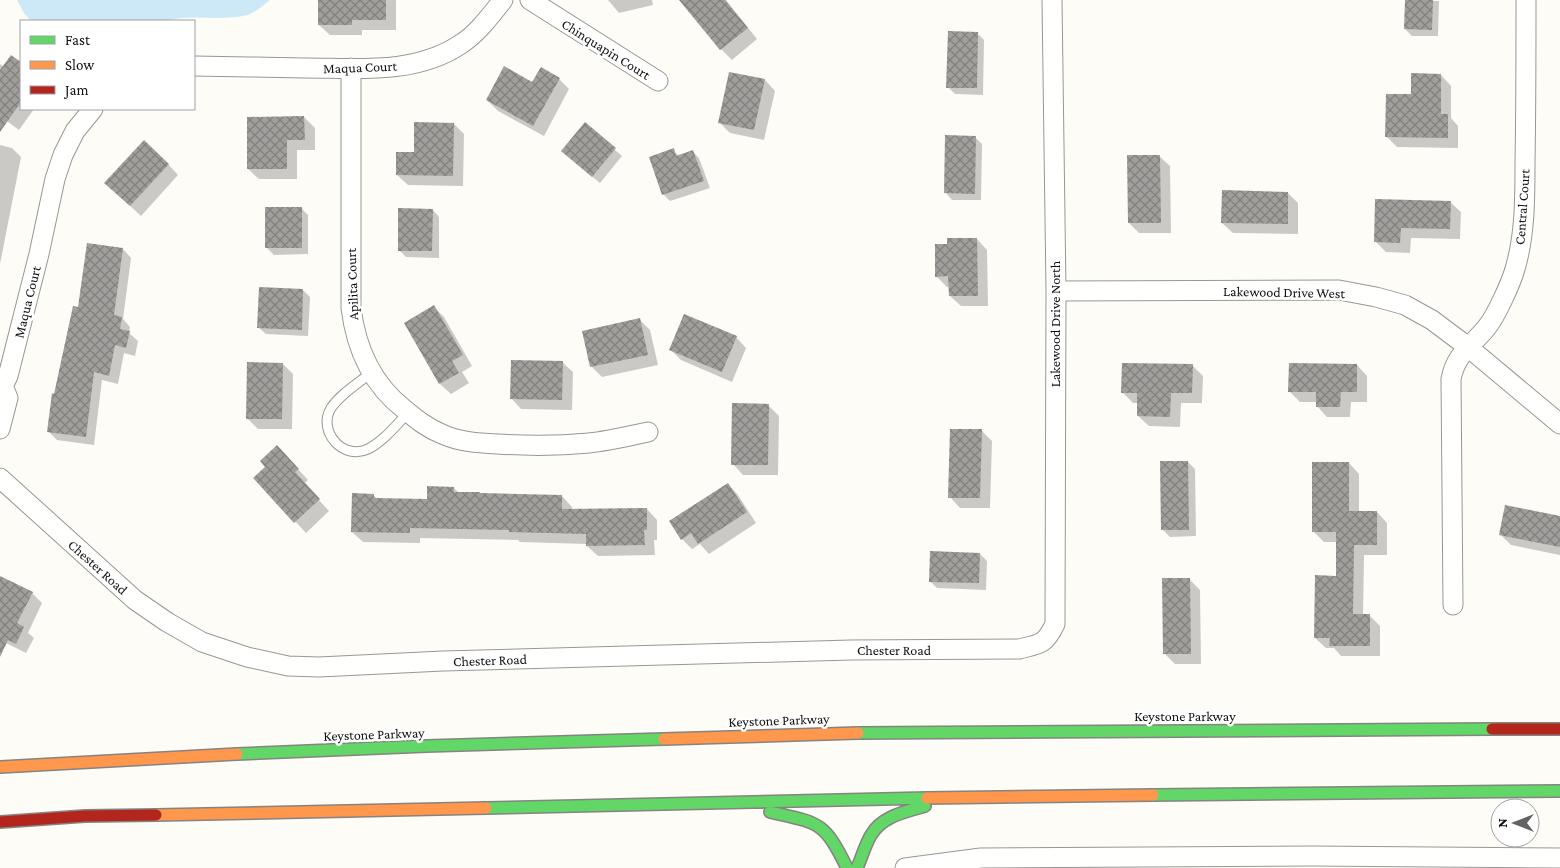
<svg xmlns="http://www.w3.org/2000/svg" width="1560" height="868" font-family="'Crimson Pro',serif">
	<defs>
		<pattern id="building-cross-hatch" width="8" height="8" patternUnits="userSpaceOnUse" patternTransform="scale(1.25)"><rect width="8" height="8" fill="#a19f9c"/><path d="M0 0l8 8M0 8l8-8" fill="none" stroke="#82807e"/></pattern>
	</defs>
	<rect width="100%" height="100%" fill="#fdfcf7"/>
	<path fill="#cde8f7" d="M17,0H270C264,5 255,13 247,15C220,22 191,13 165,21H31L24,13Z"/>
	<path fill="#0003" d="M319,0H396V30H362V35H330L319,25Z
		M608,0H652L653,5L619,13Z
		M682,0H726L757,39L732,60L721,49L681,1Z
		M1406,0L1439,1L1438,36H1412L1405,29Z
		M977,33L984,40L983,95L955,94L948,87Z
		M11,56L21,64V109H34L19,130L0,116V64L4,67Z
		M730,73L765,80L775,91L764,140L730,133L720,123Z
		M1441,75L1451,86V118L1458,126V148L1397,147L1386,136L1412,96Z
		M559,79L569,89L544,136L498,111L487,100Z
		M304,117L315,128V150H297V179H259L248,169Z
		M454,124L464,134L463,186L408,185L397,175L415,153Z
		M585,124L622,156L600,183L570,158Z
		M975,137L982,144L981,200H952L946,193Z
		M0,145L12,148L21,157L0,264Z
		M673,150L679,156L692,151L699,158L710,188L670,201L664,195L651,158Z
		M1159,156L1170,166L1171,233H1139L1129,223Z
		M168,164L178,175L141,216L116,193Z
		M1288,193L1298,203V234L1233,233L1222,223Z
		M1377,200L1450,202L1461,212L1460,239L1411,238L1410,253L1386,252L1376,242Z
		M301,208L308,215V254L274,255L267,248Z
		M433,210L439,217V258L406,257L399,250Z
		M977,239L987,250L988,306H961L950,296V287H947L936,276L949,245Z
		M123,249L131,258L123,319L130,327L129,333L138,341L135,356L124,353L118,384L102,380L94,445L57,440L48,431L55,395L79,309Z
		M303,290L310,297L308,336L266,334L259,328Z
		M434,307L444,317L472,366L462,372L469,383L451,394L440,384L405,323Z
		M640,320L650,330L658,365L602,377L591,366Z
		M736,337L746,348L732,382L681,360L670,349Z
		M562,362L573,372L572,410L521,409L511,398Z
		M283,364L293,374L292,429H258L247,418Z
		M1192,365L1203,376L1202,403H1181L1180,427L1149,426L1138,416L1139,403H1133L1123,393Z
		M1357,365L1367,376V402H1351L1350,417H1327L1317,406V402H1300L1289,391Z
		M768,405L779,416L778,475H743L733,464Z
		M981,430L992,441L990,508H960L950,497Z
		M288,458L308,480L304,484L329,511L306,533L255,478Z
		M1188,462L1195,469L1196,536L1170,537L1163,530Z
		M1349,463L1359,474V512H1377L1387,523V555H1364L1363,616H1370L1380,626V656H1341L1334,648H1326L1315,638L1338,577V542H1324L1313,531Z
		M728,484L738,495L756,523L709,554L700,544L692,549L682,539Z
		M454,488L459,493L562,496L572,507V510L647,509L657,520V540H654L655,555L598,556L587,546V544L520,542L518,540L420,538V543L363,542L352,532L373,495L378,499L428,501Z
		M1560,517V555L1511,545L1500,534Z
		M980,554L987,561L986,590L937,588L930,581Z
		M0,577L32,593L42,603L28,633L34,638L26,653L0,640Z
		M1189,579L1200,590L1201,664H1175L1164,653Z"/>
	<path fill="url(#building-cross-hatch)" d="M318,0H386V20H352V25H318Z
		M679,0H725L748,28L720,50Z
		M1405,0H1433L1432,30L1404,29Z
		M948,31L978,32L977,88H946Z
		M11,55L21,62V102L0,132V70Z
		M504,66L532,82L541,67L560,78L533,126L486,100Z
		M729,72L765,79L754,130L718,123Z
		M1411,73L1441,74V114H1448V138L1385,137L1386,94H1411Z
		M304,116L305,140H287V169H247V117Z
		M414,122L454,123L453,176L396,175V152H414Z
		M585,122L616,148L592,177L561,151Z
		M945,135L976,136L975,194L944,193Z
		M144,140L169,164L130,206L104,183Z
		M674,148L676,156L693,150L704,181L662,195L649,157Z
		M1127,155H1160L1161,223H1128Z
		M1222,190L1288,192V224L1221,223Z
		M1375,199L1451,201L1450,229L1401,228L1400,243L1374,242Z
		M265,207H302V248H265Z
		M398,208L433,209L432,251H398Z
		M947,238H977L978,296H949L948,276L935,277V244H947Z
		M87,243L123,248L114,315L122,317L120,329L130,331L126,348L115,345L109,376L94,372L86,437L47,432L52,393L54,394L73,306L78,307Z
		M259,287L303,289L302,330L257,328Z
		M434,305L463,355L452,361L459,373L439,384L404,323Z
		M684,314L737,336L722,372L669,350Z
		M640,318L648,355L590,367L582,331Z
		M511,360L563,361L562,400L510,399Z
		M247,362L283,363L282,419H246Z
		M1122,363L1193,364L1192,393H1171L1170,417L1137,416V393H1121Z
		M1289,363L1357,364V392H1341L1340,407H1316V392H1288Z
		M732,403L769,404L768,465H731Z
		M950,429H982L980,498H948Z
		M277,445L299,469L295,472L320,499L294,523L253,478L265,467L260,461Z
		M1160,461H1188L1189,530H1161Z
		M1312,462H1349V511H1377V545H1354L1353,614H1370V646H1329L1330,638H1314L1315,575L1336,576V532H1312Z
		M728,483L747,512L698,544L691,533L681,540L669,521Z
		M427,486L454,487V492H480V493L562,495V509L647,508V530H644L645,545L586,546V534L509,532V530L410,528V533L351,532L352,493L374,494V498L427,499Z
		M1505,505L1560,516V547L1499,535Z
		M930,551L980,553L979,583L929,582Z
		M0,576L33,592L17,623L24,627L16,644L8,640L0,657Z
		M1162,578H1190L1191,654H1163Z"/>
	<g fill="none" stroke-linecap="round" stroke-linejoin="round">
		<g stroke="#979795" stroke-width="11">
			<path id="lane" d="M372,372C359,383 341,393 331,408C317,431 343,461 368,449C384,441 396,425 408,413"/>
		</g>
		<g stroke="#979795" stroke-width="21">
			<path id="street" d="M530,0L658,81
				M194,66C231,67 268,67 305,68C357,68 415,75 461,44C478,33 490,16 503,0
				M351,68V308C356,348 372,384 404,409C416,419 427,428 442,434C459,442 479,443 498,444C528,446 558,446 589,443C609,441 629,436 648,432
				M1056,291L1339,290L1376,297L1405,305L1432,320L1468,347L1560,424
				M0,387L3,386L8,376L39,254L55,179L63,155L75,131L93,109
				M0,429L8,398L3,386
				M0,478L135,600L167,622L202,642L247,657L288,666L319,667L443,661L851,650L1019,649C1040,644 1045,645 1055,624L1056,291L1052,0
				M1453,605L1451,379C1456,353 1472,346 1487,327C1496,316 1511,283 1515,269C1525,235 1525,199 1525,164C1526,109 1526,54 1526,0
				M905,868L981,858L1312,856L1560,858"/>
		</g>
		<g stroke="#858482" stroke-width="14">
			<path id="fast" d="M858,733L1492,729
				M237,754L427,746L664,739
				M1153,795L1560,791
				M486,808L927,798
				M770,812C819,823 824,821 847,868
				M857,868C862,857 865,845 871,835C882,816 905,812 925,806"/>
		</g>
		<g stroke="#858482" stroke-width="14">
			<path id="slow" d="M664,739L858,733
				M0,767L237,754
				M927,798L1153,795
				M156,815L486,808"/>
		</g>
		<g stroke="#858482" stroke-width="14">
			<path id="jam" d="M1492,729H1560
				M0,822L85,816L156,815"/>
		</g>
		<use href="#lane" stroke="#fffffe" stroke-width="9"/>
		<use href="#street" stroke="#fffffe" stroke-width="19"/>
		<use href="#fast" stroke="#63d668" stroke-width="11"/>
		<use href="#slow" stroke="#ff974d" stroke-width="11"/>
		<use href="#jam" stroke="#b3261e" stroke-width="11"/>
	</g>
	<g text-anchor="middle" stroke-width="5" stroke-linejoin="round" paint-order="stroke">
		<g font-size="14" fill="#111" stroke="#fff">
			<text transform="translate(606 49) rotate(32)" y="5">Chinquapin Court</text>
			<text transform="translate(360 67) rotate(-2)" y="5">Maqua Court</text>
			<text transform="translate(1522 207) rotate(-86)" y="5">Central Court</text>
			<text transform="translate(352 284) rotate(-92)" y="5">Apilita Court</text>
			<text transform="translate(1284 292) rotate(1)" y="5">Lakewood Drive West</text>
			<text transform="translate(27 302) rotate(-76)" y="5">Maqua Court</text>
			<text transform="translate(1055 324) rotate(-90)" y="5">Lakewood Drive North</text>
			<text transform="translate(98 567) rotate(42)" y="5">Chester Road</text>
			<text x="894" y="655">Chester Road</text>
			<text transform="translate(490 660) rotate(-2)" y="5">Chester Road</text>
			<text x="1185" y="721">Keystone Parkway</text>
			<text transform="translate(779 720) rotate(-2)" y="5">Keystone Parkway</text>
			<text transform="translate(374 734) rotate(-2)" y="5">Keystone Parkway</text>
		</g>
	</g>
	<rect x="20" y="20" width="175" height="90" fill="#ffffff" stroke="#a0a0a0"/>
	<rect x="30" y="36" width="25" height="8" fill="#63d668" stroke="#a0a0a0"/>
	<text x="65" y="45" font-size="15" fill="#111111">Fast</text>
	<rect x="30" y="61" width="25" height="8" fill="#ff974d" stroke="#a0a0a0"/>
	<text x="65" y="70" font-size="15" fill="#111111">Slow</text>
	<rect x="30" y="86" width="25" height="8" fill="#b3261e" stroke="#a0a0a0"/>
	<text x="65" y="95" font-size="15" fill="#111111">Jam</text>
	<g transform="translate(1515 823) rotate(270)"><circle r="24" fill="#ffffff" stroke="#a0a0a0"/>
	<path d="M0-4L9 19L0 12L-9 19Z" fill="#646362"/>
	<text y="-8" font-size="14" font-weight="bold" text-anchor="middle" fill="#111111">N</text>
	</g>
</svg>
